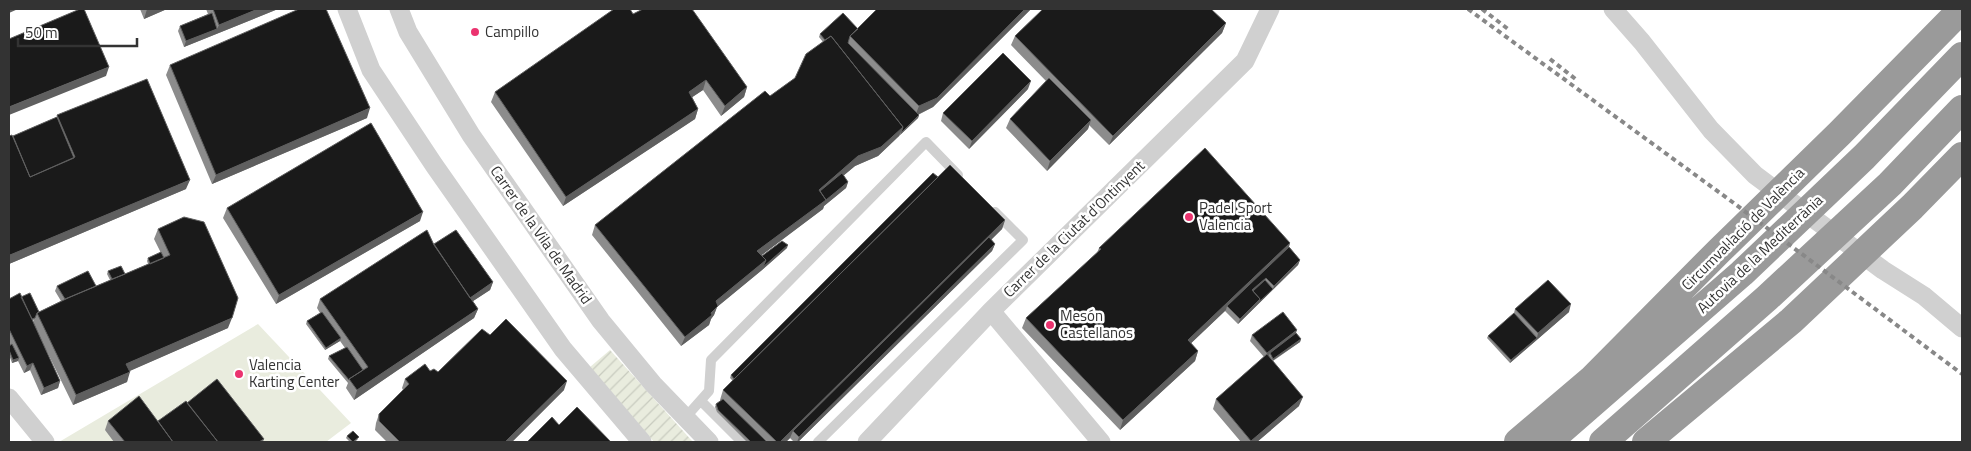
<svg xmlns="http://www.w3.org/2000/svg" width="1971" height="451" font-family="'Titillium Web',sans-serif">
	<defs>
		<pattern id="garden-furrows" width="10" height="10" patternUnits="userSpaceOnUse" patternTransform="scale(1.25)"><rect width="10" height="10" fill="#e9ecde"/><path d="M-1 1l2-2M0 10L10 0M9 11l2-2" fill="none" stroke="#c8cbbf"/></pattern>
	</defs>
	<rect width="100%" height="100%" fill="#fff"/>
	<path fill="url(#garden-furrows)" d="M610,350L693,442H654L590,367Z"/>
	<path fill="#e9ecde" d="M258,324L351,423L326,442H59Z"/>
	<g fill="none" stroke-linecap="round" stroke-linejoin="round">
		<path stroke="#d0d0d0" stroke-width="10" d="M701,401L742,442
			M685,418L709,391L711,360L926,142L958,175
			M818,442L1023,240L995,212"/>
		<path stroke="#d0d0d0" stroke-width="19" d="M347,9L371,70L434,165L563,349L642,442
			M399,9L408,32L471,135L601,321L653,384L709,442
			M1613,9L1642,42L1711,130L1755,175L1883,270L1924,296L1962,328
			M991,311L1101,442
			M9,398L45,442
			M867,442L991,311L1245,61L1270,9"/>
		<path stroke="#9a9a9a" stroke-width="28" d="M1518,442L1591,380L1719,251L1840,133L1962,9
			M1548,442L1742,273L1864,157L1962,56
			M1603,442L1767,298L1890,184L1962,109
			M1646,442L1791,321L1912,207L1962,156"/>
		<path stroke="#888" stroke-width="4" stroke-dasharray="5 4" stroke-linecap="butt" d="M1468,9L1731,201L1962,374
			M1482,9L1508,29
			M1550,59L1578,81"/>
	</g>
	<path fill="#8c8c8c" d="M140,9H167L144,19Z
		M206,9H278L184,47L178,31L180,26L208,14Z
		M877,9H1031L933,107L918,115H919L918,118L878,156L855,166L843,176L848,182L846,188L824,206L823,209L761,255L762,256L787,248L762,270L717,307L714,315L711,319L709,325L681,346L592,235L595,225L795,78L823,42L819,37L820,34L858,29Z
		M633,14L747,87L744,97L721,116L703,90L692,97L698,109L695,119L563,206L491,102L495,92Z
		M1226,23L1222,33L1109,145L1089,125L1088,129L1047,171L1006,128L1010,119L1046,81L1011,45L1015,36Z
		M170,65L367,118L212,184L166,75Z
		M1028,89L969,149L941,121L943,113Z
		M57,115L186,189L9,264V136H13L57,117Z
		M938,177L1005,220L1002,229L991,240L995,244L992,251L798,442H794L790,438L786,442H747L717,412L715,407L716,404L721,401L720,400L723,390L733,381L730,378L731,375Z
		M227,208L420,221L276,304L223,218Z
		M158,229L228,328L129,371L127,382L73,405L33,323L34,320L33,321L60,381L58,388L41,395L30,370L24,373L18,361L12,363L9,355V346L10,345L9,342V299L21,297L39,312L61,301L55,291L57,286H96L110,280L107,274L108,271L125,274L148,264L147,261L148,258L161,253L154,239Z
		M1290,243L1289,247L1300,260L1298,265L1238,324L1225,311L1226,310L1191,343L1198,351L1195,361L1120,430L1022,328L1026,318L1097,253L1099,248Z
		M434,244L493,282L490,290L473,301L478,309L474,318L354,400L346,388L348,383L328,359L329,356L345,348L340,341L325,350L306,324L307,321L320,313L317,308L320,299Z
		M1515,309L1569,312L1510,363L1487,338L1488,336L1514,313Z
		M1296,333L1301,339L1300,342L1273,361L1299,406L1257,442H1241L1213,409L1216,399L1264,357L1250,341L1252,335Z
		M430,371L438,372L564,390L512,442H387L375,430L376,423L379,414L403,390L402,388L405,379Z
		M187,403L264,439L263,442H114L105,430L108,421H158Z
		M347,436L358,439L355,442H350L346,438Z"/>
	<path fill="#5f5f5f" d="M12,9H18L9,13V10Z
		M147,9H167L144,19Z
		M258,9H278L184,47L186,41L217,29L219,25Z
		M1025,9H1031L933,107L915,116L919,106Z
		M1226,23L1222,33L1109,145L1113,136Z
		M109,67L106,76L9,115V107Z
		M706,80L703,90L685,102L689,92Z
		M1031,81L1028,89L969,149L972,141Z
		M747,87L744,97L721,116L725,106Z
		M370,108L367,118L212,184L216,175Z
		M698,109L695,119L563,206L566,197Z
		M919,115L918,118L900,135L901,133Z
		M1091,120L1088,129L1047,171L1050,161Z
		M903,127L899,136L878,156L855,166L819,196V190L858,156Z
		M190,180L186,189L9,264V258L10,255Z
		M848,182L846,188L824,206L823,209L754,261L757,251Z
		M423,212L420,221L276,304L279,295Z
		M1005,220L1002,229L795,433L793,431L790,438L786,442H780Z
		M1290,243L1287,252L1227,306L1226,310L1184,350L1188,340Z
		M995,244L992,251L798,442H797L799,437Z
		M788,245L787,248L762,270L717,307L714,315L711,319L709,325L681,346L685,337L716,301L766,260Z
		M1300,260L1298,265L1238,324L1240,319L1260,299L1273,289L1274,286Z
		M1266,278L1264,283L1252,293V290Z
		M493,282L490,290L467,305L470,298Z
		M1571,304L1569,312L1510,363L1511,360L1537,338L1538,333Z
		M478,309L474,318L354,400L357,390Z
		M232,318L228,328L123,374L126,364Z
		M1297,330L1295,336L1270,353L1269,356L1265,359L1267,353Z
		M341,338L340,341L325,350L326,348Z
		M1301,339L1300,342L1272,361L1273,359Z
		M1198,351L1195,361L1120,430L1123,420Z
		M19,358L18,361L12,363L13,360Z
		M33,363L30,370L24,373L27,366Z
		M130,372L127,382L73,405L76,395Z
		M60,381L58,388L41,395L44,388Z
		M567,381L564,390L512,442H505Z
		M1303,397L1299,406L1257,442H1251V441Z"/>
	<path fill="#1a1a1a" stroke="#5f5f5f" d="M80,9H84L109,67L9,107V39Z
		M213,9H258L219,25Z
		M299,9H326L370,108L216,175L170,65Z
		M614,9H630L633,14L643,9H692L747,87L725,106L706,80L689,92L698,109L566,197L495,92Z
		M877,9H1025L937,98L919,106L850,36Z
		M1043,9H1211L1226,23L1113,136L1015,36Z
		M212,13L217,29L186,41L180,26Z
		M843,13L858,29L850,36L848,43L919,115L901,133L903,127L831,36L825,40L820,34Z
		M831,36L903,127L881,147L858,156L819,190L826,200L757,251L766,260L716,301L718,306L711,313L712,315L685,337L595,225L765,91L770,96L795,78L806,54Z
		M1003,53L1031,81L972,141L943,113Z
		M1049,78L1091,120L1050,161L1010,119Z
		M147,79L190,180L10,255L9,253V136L12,135L30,177L75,157L57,115Z
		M57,117L74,158L30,177L13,136Z
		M371,123L423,212L279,295L227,208Z
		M1205,148L1290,243L1188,340L1198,351L1123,420L1026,318L1101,249L1099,248Z
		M950,165L1005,220L780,442H777L723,390Z
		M842,173L848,182L826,200L820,191Z
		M933,173L938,177L734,379L731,375Z
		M184,217L204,222L238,298L232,318L126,364L130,372L76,395L37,313L68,298L170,255L158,229Z
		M427,230L434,245L478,309L357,390L349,379L368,367L320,299Z
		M456,230L493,282L470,298L434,244Z
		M989,237L995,244L799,437L793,431Z
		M782,241L788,245L763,267L766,260L762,256Z
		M1289,247L1300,260L1274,286L1266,278L1252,290L1260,299L1240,319L1227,306Z
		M161,252L164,258L150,264L148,258Z
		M121,266L125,274L112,279L108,271Z
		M88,271L96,286L65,299L57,286Z
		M1265,280L1273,289L1259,302L1260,299L1253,291Z
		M1548,280L1571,304L1538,333L1515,309Z
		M20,293L60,381L44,388L33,363L27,366L9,329V299Z
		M30,293L39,312L37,313L35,318L32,319L21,297Z
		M322,312L341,338L326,348L307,321Z
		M1283,312L1297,330L1267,353L1252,335Z
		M1514,313L1537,338L1511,360L1488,336Z
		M506,319L567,381L505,442H400L379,421V414L409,384L405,379L425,364L430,371L434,369L438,372L482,329L490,335Z
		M1296,333L1301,339L1273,359L1270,353Z
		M12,344L19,358L13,360L9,350V346Z
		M347,347L363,370L349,379V380L329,356Z
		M1267,354L1303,397L1251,441L1216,399Z
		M217,379L264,439L259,442H218L187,403Z
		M139,396L173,442H125L108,421Z
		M723,399L767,442H751L718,410L716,404Z
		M186,401L218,442H173L158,421Z
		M577,407L611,442H527L552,417L559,425Z
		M353,431L359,437L353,442L347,436Z"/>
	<g fill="#eb336f" stroke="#fff" stroke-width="2">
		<circle cx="475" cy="32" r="5"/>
		<circle cx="1189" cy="217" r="5"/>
		<circle cx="1050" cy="325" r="5"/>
		<circle cx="239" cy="374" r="5"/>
	</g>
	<g text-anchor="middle" stroke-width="5" stroke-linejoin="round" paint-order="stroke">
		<g font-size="15" fill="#333" stroke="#fff" text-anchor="start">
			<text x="485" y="37">Campillo</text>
			<text x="1199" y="213">Padel Sport<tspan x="1199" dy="17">Valencia</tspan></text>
			<text x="1060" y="321">Mesón<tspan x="1060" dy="17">Castellanos</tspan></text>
			<text x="249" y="370">Valencia<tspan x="249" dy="17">Karting Center</tspan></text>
		</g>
		<g font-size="15" fill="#333" stroke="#fff">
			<text transform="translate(1074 229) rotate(-44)" y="5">Carrer de la Ciutat d'Ontinyent</text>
			<text transform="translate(1743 229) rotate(-45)" y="5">Circumval·lació de València</text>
			<text transform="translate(541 235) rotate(55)" y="5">Carrer de la Vila de Madrid</text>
			<text transform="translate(1760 254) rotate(-43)" y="5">Autovia de la Mediterrània</text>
		</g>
	</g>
	<rect width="1971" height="451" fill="none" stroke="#333333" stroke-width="20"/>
	<path d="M18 38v8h119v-8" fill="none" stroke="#333333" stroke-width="2.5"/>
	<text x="25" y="38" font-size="15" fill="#333333" stroke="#ffffff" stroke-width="4" paint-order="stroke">50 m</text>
</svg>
